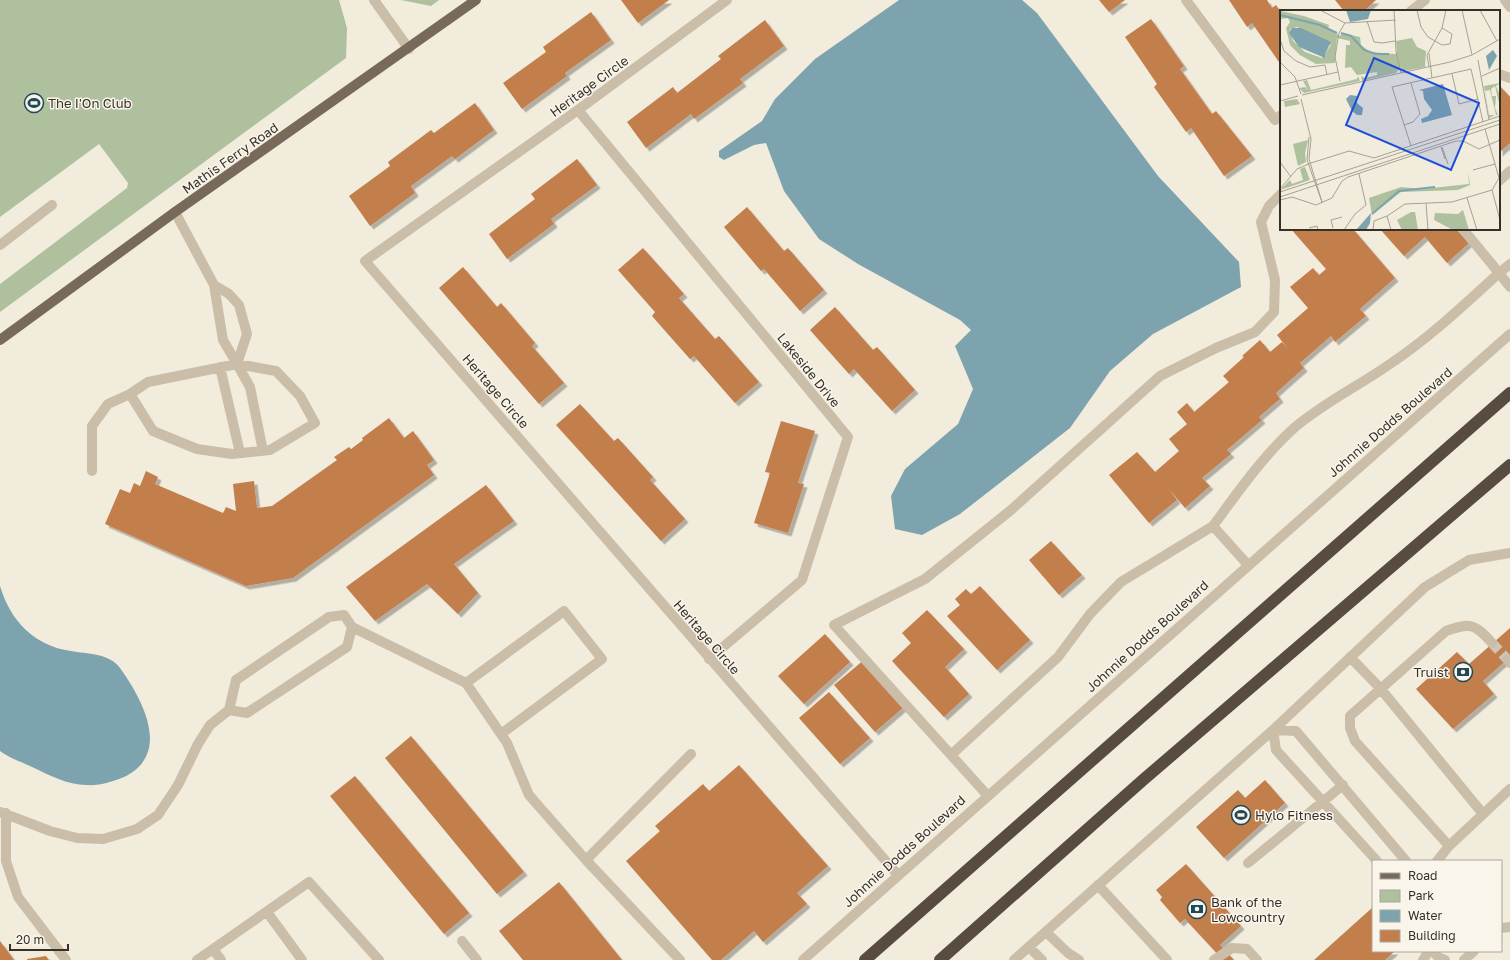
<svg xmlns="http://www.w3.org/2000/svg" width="1510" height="960" font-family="'Golos Text',sans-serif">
	<defs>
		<filter id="shadow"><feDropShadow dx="3.5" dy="3.5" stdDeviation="0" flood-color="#0004"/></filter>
	</defs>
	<rect width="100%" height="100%" fill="#f2ecdd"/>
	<path fill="#aec09e" d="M0,0H339L347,28L346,58L0,312V284L127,188L128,183L99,144L0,217Z
		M401,0H439L431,6Z"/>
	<path fill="#7da3ae" d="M899,0H1022L1037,13L1158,176L1239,262L1241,287L1153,334L1110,371L1070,428L960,514L922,535L895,529L891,496L905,469L958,424L973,389L955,346L971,330L960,320L858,264L819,239L784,191L766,143L754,145L724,160L719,157V151L762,121L775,99L815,59Z
		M0,586C10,620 34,646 71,651C87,654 109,653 120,668C143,700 172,754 124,777C111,782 100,786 86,785C68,785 49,775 32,767C22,762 9,758 0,751Z"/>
	<path fill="#c27e4b" filter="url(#shadow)" d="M621,0H669L638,23Z
		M1099,0H1125L1109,12Z
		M1229,0H1267L1272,8L1276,5L1281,12V65L1252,23L1247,27Z
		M1335,0H1376L1364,11H1344Z
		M591,12L611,40L565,73L567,76L522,109L503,83L546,52L543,47Z
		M1151,19L1184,66L1180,69L1212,114L1216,111L1252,156L1224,176L1191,128L1186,132L1154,87L1157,84L1125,37Z
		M765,20L784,46L740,79L743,83L694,119L691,114L646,148L627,122L673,87L677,93L721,59L718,56Z
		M1500,86L1510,97V143L1499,153Z
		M475,103L494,130L455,159L452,156L411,186L415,193L370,226L349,196L390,166L388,162L431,130L434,133Z
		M577,159L597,185L551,219L554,224L507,259L489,234L535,199L531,194Z
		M747,207L784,251L788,248L824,290L800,311L764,269L761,271L724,227Z
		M1291,229H1353L1395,278L1360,309L1366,316L1335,342L1331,336L1300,363L1304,368L1276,393L1280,399L1259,417L1262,420L1227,450L1231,454L1202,478L1210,486L1185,508L1168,488L1177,500L1149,523L1109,475L1137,452L1155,472L1179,451L1169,439L1187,424L1177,412L1187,403L1194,412L1229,382L1223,376L1244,357L1242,356L1260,340L1270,352L1282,342L1289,350L1277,335L1308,308L1290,287L1313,268L1319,275L1326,269Z
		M1380,229H1456L1469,243L1447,263L1425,237L1404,256Z
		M643,248L684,294L679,298L715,339L719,336L759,382L735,403L694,356L690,359L652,316L655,312L618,270Z
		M463,267L497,307L501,303L535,343L532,346L564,383L539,404L439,288Z
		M835,307L873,350L877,347L915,390L892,411L854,369L849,374L810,330Z
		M580,404L614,441L618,438L653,477L650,480L685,519L661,541L556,425Z
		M389,418L404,438L413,431L434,460L427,465L434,475L293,578L246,586L105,524L120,489L130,493L134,483L140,486L146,471L158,477L155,484L223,513L226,507L236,511L233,484L254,481L257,508L272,506L337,460L334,457L349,447L351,449L363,440L362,438Z
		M781,421L815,431L798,483L804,484L788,533L754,523L770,473L765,472Z
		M486,485L514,521L454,564L478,593L458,614L427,584L375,621L346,587Z
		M1051,541L1082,575L1059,595L1029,560Z
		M980,586L1030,640L997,670L947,616L960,605L955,599L966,589L971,594Z
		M927,610L964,649L945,667L969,694L944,717L892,661L911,643L902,633Z
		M1510,628V657L1483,681L1494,694L1453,729L1416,689L1457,652L1469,664Z
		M825,634L850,662L804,704L778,676Z
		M865,659L905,706L875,732L834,685Z
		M829,692L870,738L840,764L799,718Z
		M411,736L524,872L497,894L385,758Z
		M739,765L828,866L797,893L807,904L763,942L754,931L721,960H712L626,861L660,831L655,826L703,784L709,791Z
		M355,776L469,913L444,934L330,796Z
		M1265,780L1285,803L1224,858L1196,827L1238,790L1245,798Z
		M1186,864L1241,926L1220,945L1234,960H1223L1185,919L1180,923L1160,900L1162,897L1156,890Z
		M559,882L622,960H523L499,931Z
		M1373,907V951H1395L1385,960H1314Z
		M0,941L14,960H0Z
		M46,956L49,960H27V959Z"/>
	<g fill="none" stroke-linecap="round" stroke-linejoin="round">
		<path stroke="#cdc6b9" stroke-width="10" stroke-dasharray="10 5" stroke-linecap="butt" d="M1492,643L1507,659"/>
		<path stroke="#cabea9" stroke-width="10" d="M374,0L409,49
			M727,0L578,110L365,261L898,875
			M1186,0L1275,120L1281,115
			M1505,0L1510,7
			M1411,11L1425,0
			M1499,74L1510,78
			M578,110L848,437L802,580L709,659
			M1499,181L1510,171
			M175,212L214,285L223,340L237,364L247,334L239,305L229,294L214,285
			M1463,229L1499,273L1510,264
			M0,245L52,205
			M237,364L276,371L300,396L315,423L270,450L232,454L197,449L153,431L130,394L148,382Z
			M237,364L250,387L263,451
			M220,367L240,453
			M92,471V426L108,404L130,394
			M1213,526C1238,492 1263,456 1294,428C1325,402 1357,387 1390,364C1429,338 1464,305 1499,273L1510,287
			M352,627L466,683
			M1350,657L1380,688L1483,814
			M1507,659L1510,663
			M1273,730L1296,731L1406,861
			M1273,730L1276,750L1377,861
			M501,734L602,659L564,611L466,683L507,743L529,795L586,860
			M952,754L1058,657L1090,614L1121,582L1213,526L1248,565
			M988,796L834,625L925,579L1011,510L1160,376L1216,348L1255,332L1274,312L1275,280L1261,222L1269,206L1281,194
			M0,812L50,831L77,838L103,839L137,829L158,815L178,785L198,744L210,725L229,710L236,680L329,617L344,615L352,627L347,647L247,713L229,710
			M6,813V861L18,897L66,960
			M1449,846L1355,741L1350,728V716L1446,631C1471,622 1475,624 1492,643
			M1437,861L1449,846L1510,789
			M1248,863L1343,785
			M1098,885L1167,960
			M267,912L302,960
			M1501,928L1510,927
			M1046,932L1068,953L1079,960
			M462,941L477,960
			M1029,947L1042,960
			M213,949L309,882L379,960
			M1433,951L1438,957L1445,960
			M197,960L213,949L221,960
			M680,960L586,860L691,754
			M803,960L1510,334
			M1014,960L1273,730L1425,587L1469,560L1510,553
			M1214,960L1232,948L1247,949L1257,960
			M1423,960L1429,951
			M1464,960L1474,951"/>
		<path stroke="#786a5b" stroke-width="10" d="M0,340L175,212L476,0"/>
		<path stroke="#584c40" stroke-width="12" d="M865,960L1510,393
			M940,960L1143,780L1510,465"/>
	</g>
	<defs>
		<g id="stadium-ring" transform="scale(1)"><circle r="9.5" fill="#f9f5ea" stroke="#204957" stroke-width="1.5"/><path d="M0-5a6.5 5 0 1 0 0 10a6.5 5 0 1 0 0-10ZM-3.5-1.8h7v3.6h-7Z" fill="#204957"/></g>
		<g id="bank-ring" transform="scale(1)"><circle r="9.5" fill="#f9f5ea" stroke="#204957" stroke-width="1.5"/><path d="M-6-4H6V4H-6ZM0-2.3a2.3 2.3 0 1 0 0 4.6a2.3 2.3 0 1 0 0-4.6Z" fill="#204957"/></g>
	</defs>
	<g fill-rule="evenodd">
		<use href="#stadium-ring" x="34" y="103"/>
		<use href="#bank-ring" x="1463" y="672"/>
		<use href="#stadium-ring" x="1241" y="815"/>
		<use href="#bank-ring" x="1197" y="909"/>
	</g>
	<g text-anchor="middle" stroke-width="3" stroke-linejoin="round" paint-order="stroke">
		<g font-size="13" fill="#373029" stroke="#f9f5ea">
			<text transform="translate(589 86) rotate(-36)" y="5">Heritage Circle</text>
			<text transform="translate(230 158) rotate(-35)" y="5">Mathis Ferry Road</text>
			<text transform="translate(809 370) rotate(51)" y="5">Lakeside Drive</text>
			<text transform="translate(496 391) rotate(49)" y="5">Heritage Circle</text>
			<text transform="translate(1390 422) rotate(-41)" y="5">Johnnie Dodds Boulevard</text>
			<text transform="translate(1147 636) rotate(-42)" y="5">Johnnie Dodds Boulevard</text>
			<text transform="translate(707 637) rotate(49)" y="5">Heritage Circle</text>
			<text transform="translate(904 851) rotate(-42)" y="5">Johnnie Dodds Boulevard</text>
		</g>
		<g font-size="13" fill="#373029" stroke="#f9f5ea" text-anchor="start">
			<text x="48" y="108">The I'On Club</text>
			<text x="1449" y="677" text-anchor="end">Truist</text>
			<text x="1255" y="820">Hylo Fitness</text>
			<text x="1211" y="907">Bank of the<tspan x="1211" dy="15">Lowcountry</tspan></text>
		</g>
	</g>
	<g transform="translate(1280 10)">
		<rect width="220" height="220" fill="#f2ecdd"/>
		<path d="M0,1L24,6L49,15L48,19L60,26L62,23L80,27L81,35L90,42L115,44L117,42L116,31L132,28L137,37L146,41L145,57L124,61L120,57L116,63L82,71L81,66L85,68L97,65V62L77,65L71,57L65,58L66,35H70V31L57,28L55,53L36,54L20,45L10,35L6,18L10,12L8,8L0,9ZM17,17L51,35L42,48L25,42L13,31L10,19ZM78,66L80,71L24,83L19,78L25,77L28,80L23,71L27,70L31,80L77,69ZM220,73L216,76L220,86V97L215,76L211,79L212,86H216L215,98L218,105H216L210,80L205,81L209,105H215L209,108L204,76ZM17,89L20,94L5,97L4,91ZM28,130L25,143L26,152L18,156L13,134ZM25,157L30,170L0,180L10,170L12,174L23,170L20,159ZM188,161L190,175L178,180L121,182L92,205L89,188L121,177L143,179L189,174ZM183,200L189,220H173L154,210L155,203L178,204ZM131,202H135L138,220H122L117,210Z" fill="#aec09e" fill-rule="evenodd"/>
		<path d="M66,0H91L88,9L70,12ZM12,18H21L51,32L45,44V48L19,37L9,23ZM213,40L217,46L209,60L206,46ZM163,74L172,105L142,113L141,109L148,106L152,100L144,89L143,81L139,80ZM70,85L77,86V93L83,98L82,105H77L72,101L66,89ZM91,203L90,213L86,220H76Z" fill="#7da3ae"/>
		<path fill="none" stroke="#7da3ae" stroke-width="2" d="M0,5L40,15L57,23M61,23L71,26L84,40L96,44H109M92,204L119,181L155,177"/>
		<path fill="none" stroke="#a7a195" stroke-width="1" d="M40,0L65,13L116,10M114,0L116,41L121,63M137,0L141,17L148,27L162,35L170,34L172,24L162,18M182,0L192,45M200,0L217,31M87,11L94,32L102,33L115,31M0,29L4,41L16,51L30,57L45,55L47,65M149,43L152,68M198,50L209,110M0,52L15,67L21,84M149,57L147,45L162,18L166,0M172,64L179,94L198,89M202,66L220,58M60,71L55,47L59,23L65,13M0,75L58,62M22,85L170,52L192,45L220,29M21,89L31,129L29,149L42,192M0,91L18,86M124,115L133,112L140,104L131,73M29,127L27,150L42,192M131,136L112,77L191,59L203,112M161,137L165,149M162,137L168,154M0,152L11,167M193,160L215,154M0,179L17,159L31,153L69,141L94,148L220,106M212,180L220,210M0,182L220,110M0,187L220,114M187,188L197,220M0,190L12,187L36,195L52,188L62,171L68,167L176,131H183L199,139L220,130M146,193L148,220M107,206L111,220M29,218L37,216L38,220M53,218L51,210L62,207M64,220L75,204L86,195L79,164M93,220L94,211L107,206L125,194L172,192L212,180L219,168L205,119"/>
		<path fill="#1d4ed8" fill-opacity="0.15" stroke="#1d4ed8" stroke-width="2" d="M94,48L199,93L171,160L66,115Z"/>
		<rect width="220" height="220" fill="none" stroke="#373029" stroke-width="2"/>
	</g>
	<rect x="1372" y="860" width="130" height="92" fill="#f9f5ea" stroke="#aba69d"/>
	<rect x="1380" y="873" width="20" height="6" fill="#786a5b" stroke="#aba69d"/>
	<text x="1408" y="880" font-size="12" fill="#373029">Road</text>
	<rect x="1380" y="890" width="20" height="12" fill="#aec09e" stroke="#aba69d"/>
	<text x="1408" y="900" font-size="12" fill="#373029">Park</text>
	<rect x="1380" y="910" width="20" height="12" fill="#7da3ae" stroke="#aba69d"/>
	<text x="1408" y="920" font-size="12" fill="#373029">Water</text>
	<rect x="1380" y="930" width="20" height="12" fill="#c27e4b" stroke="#aba69d"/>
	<text x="1408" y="940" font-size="12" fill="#373029">Building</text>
	<path d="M10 944v6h58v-6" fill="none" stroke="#373029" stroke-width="2"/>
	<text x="16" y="944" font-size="12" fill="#373029" stroke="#f9f5ea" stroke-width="3" paint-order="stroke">20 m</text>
</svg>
